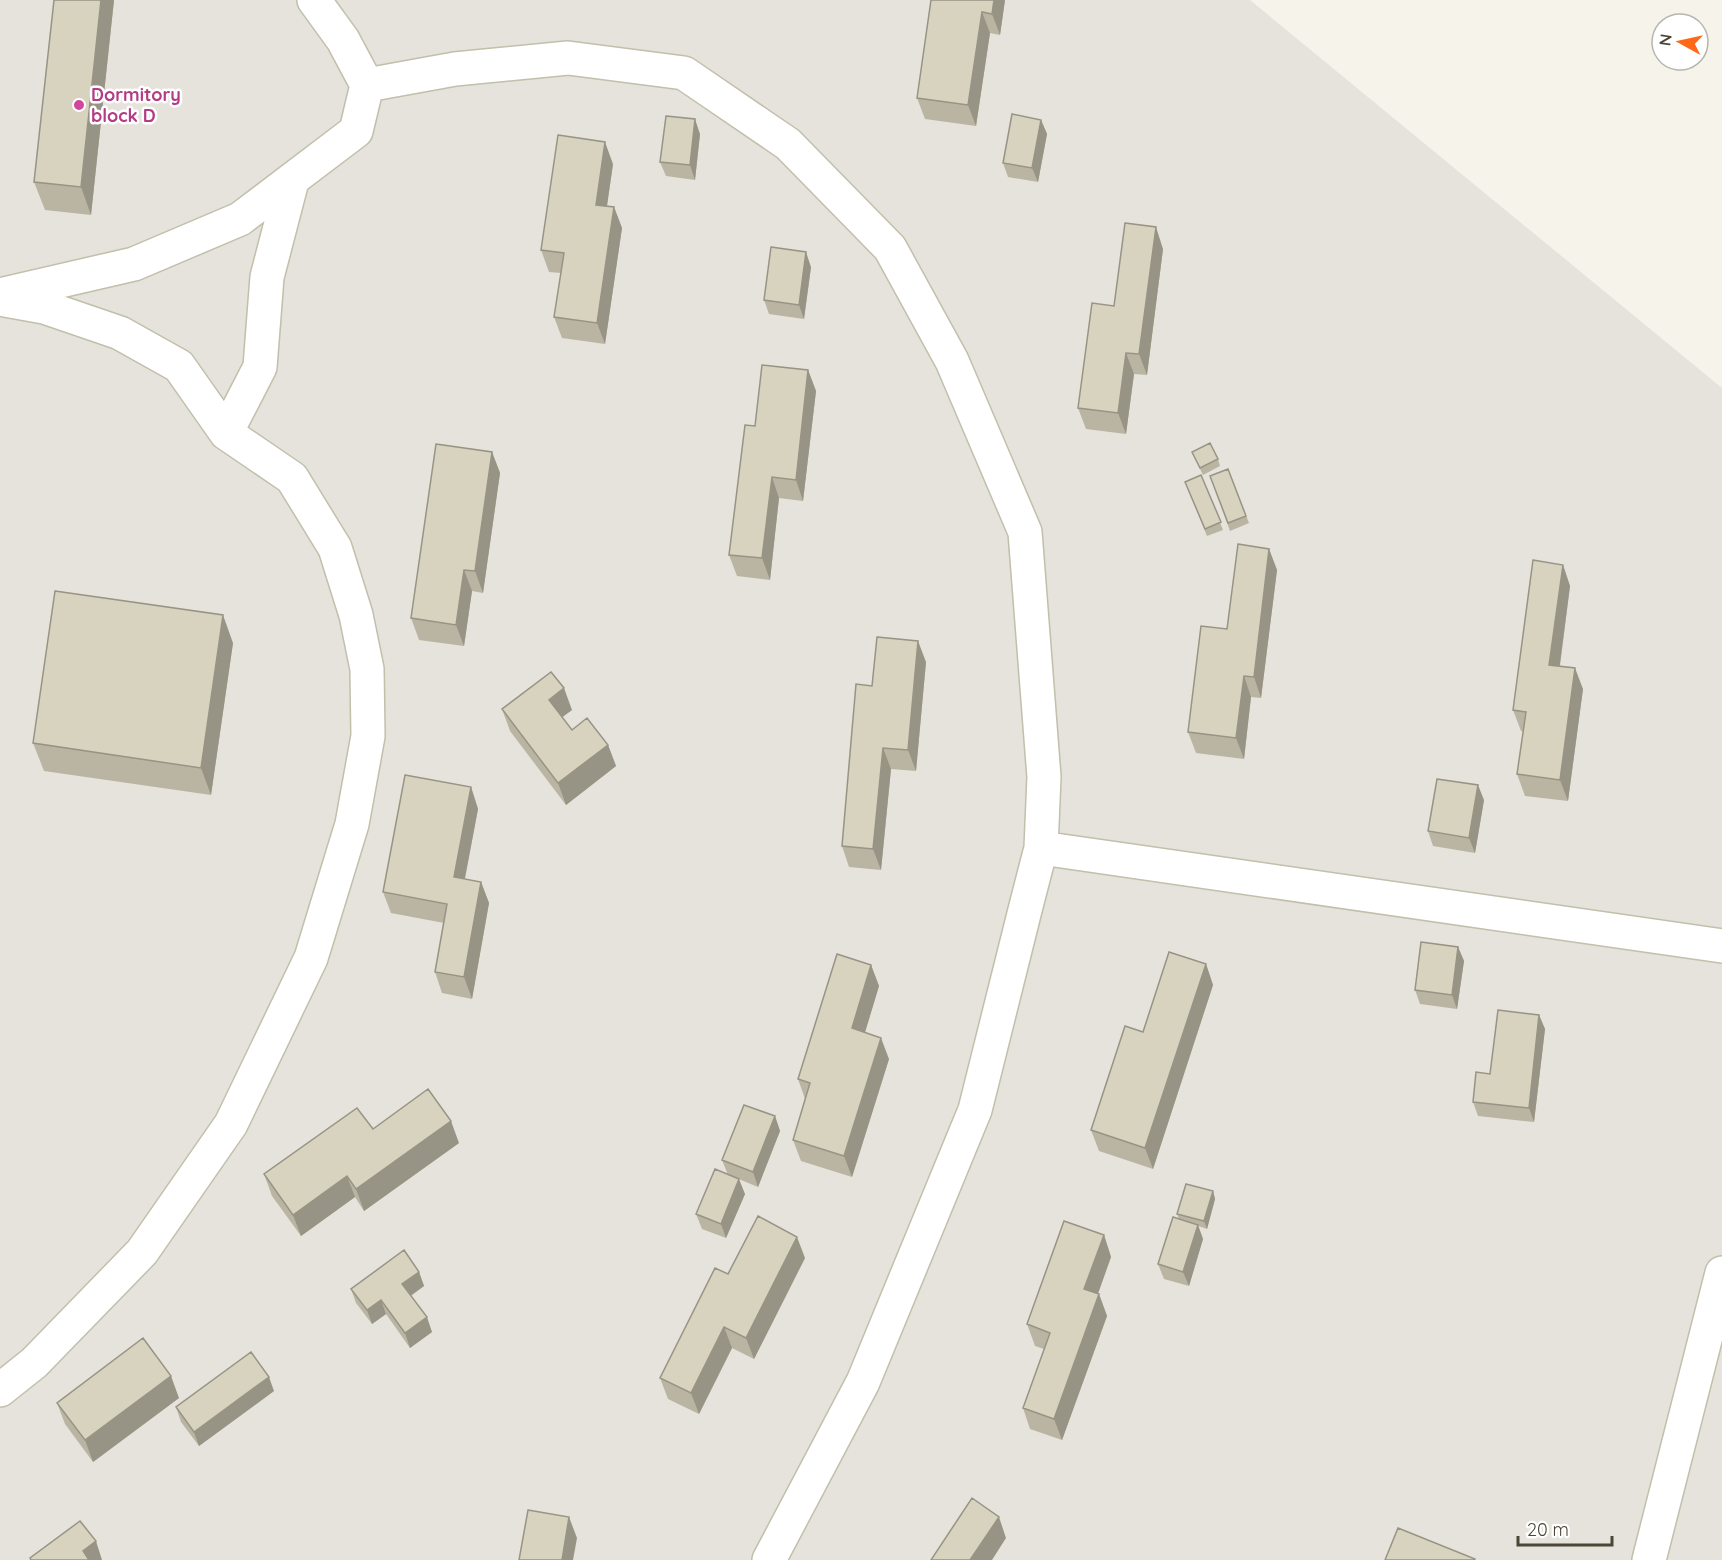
<svg xmlns="http://www.w3.org/2000/svg" width="1722" height="1560" font-family="Quicksand,sans-serif">
	<rect width="100%" height="100%" fill="#f6f4ea"/>
	<path fill="#e5e3db" d="M0,0H1250L1722,388V1560H0Z"/>
	<g fill="none" stroke-linecap="round" stroke-linejoin="round">
		<g stroke="#c2bfab" stroke-width="36">
			<path id="minor" d="M314,0L343,40L367,85
				M0,295L134,264L240,219L356,131L367,85L455,69L568,58L684,73L788,144L890,248L952,361L1025,532L1044,777L1041,848L1025,910L975,1110L863,1382L769,1560
				M226,433L260,367L267,277L292,181
				M1041,848L1722,946
				M0,1390L34,1363L142,1252L231,1124L311,958L352,824L368,736L367,669L356,615L335,548L292,478L226,433L179,366L120,333L44,307L5,300
				M1649,1560L1722,1273"/>
		</g>
		<use href="#minor" stroke="#fff" stroke-width="33"/>
	</g>
	<path fill="#bab5a3" d="M54,0H114L91,215L45,210L34,182Z
		M931,0H1005L1000,35L990,33L976,126L925,119L917,98Z
		M1041,120L1047,134L1038,182L1008,177L1003,163Z
		M700,134L695,180L666,176L660,162Z
		M613,164L607,206L614,207L622,228L605,344L562,338L554,317L561,273L549,272L541,250Z
		M1163,249L1147,375L1134,374L1126,434L1086,429L1078,408L1114,306Z
		M811,267L804,319L769,314L764,300Z
		M808,370L816,391L803,501L779,498L770,580L737,576L729,555L755,426Z
		M492,452L500,473L483,593L472,591L464,646L419,640L411,618Z
		M1192,452L1218,459L1220,466L1203,475Z
		M1228,469L1249,523L1230,531L1210,476Z
		M1201,475L1223,530L1207,536L1185,482Z
		M1269,549L1277,570L1261,698L1251,697L1244,759L1196,753L1188,732L1227,629Z
		M1563,565L1570,586L1560,666L1583,689L1568,801L1525,796L1517,774L1523,731H1521L1513,710Z
		M233,643L211,795L44,771L33,743Z
		M926,662L916,771L891,769L881,870L849,867L842,846L872,686Z
		M502,709L572,710L562,717L572,730L608,745L616,766L566,805L510,731Z
		M471,787L478,809L465,879L481,882L489,903L472,999L442,993L435,972L444,923L391,913L383,892Z
		M1484,800L1475,853L1433,846L1428,831Z
		M1458,947L1464,961L1457,1009L1420,1004L1415,990Z
		M1206,964L1213,985L1153,1169L1099,1151L1091,1130L1143,1032Z
		M871,965L879,986L865,1032L889,1059L852,1177L801,1161L793,1140L805,1099L798,1079Z
		M1539,1015L1545,1029L1534,1122L1478,1116L1473,1102L1490,1074Z
		M775,1116L780,1131L758,1187L729,1175L745,1194L726,1238L702,1229L696,1214L728,1175L722,1160Z
		M459,1143L364,1211L355,1197L301,1236L272,1196L264,1174Z
		M1213,1191L1215,1199L1207,1229L1198,1226L1203,1239L1189,1286L1164,1279L1158,1264L1179,1219L1177,1214Z
		M1104,1235L1111,1257L1098,1294H1099L1107,1316L1062,1440L1030,1429L1023,1408L1044,1349L1035,1346L1027,1324Z
		M805,1258L754,1359L732,1348L699,1414L668,1399L660,1378L728,1274Z
		M419,1272L424,1286L411,1296L432,1332L410,1348L386,1314L372,1324L356,1303L351,1289Z
		M274,1391L199,1446L181,1422L176,1407Z
		M179,1398L93,1462L65,1424L57,1403Z"/>
	<path fill="#979485" d="M101,0H114L91,215L81,187Z
		M994,0H1005L1000,35L992,14Z
		M982,12L990,33L976,126L968,105Z
		M695,119L700,134L695,180L690,165Z
		M1041,120L1047,134L1038,182L1032,168Z
		M605,142L613,164L604,226L596,205Z
		M614,207L622,228L605,344L597,323Z
		M1156,227L1163,249L1147,375L1139,354Z
		M806,252L811,267L804,319L799,305Z
		M1126,353L1134,374L1126,434L1118,413Z
		M808,370L816,391L803,501L796,480Z
		M492,452L500,473L483,593L475,571Z
		M772,477L779,498L770,580L762,558Z
		M1269,549L1277,570L1261,698L1254,677Z
		M1563,565L1570,586L1557,686L1549,665Z
		M464,570L472,591L464,646L456,625Z
		M223,615L233,643L211,795L201,768Z
		M918,641L926,662L916,771L908,750Z
		M1575,668L1583,689L1568,801L1560,780Z
		M1244,676L1251,697L1244,759L1236,738Z
		M564,688L572,710L557,721L549,700Z
		M608,745L616,766L566,805L558,783Z
		M883,748L891,769L881,870L873,849Z
		M1478,785L1484,800L1475,853L1469,838Z
		M471,787L478,809L461,898L454,877Z
		M481,882L489,903L472,999L464,977Z
		M1458,947L1464,961L1457,1009L1452,995Z
		M1206,964L1213,985L1153,1169L1145,1148Z
		M871,965L879,986L860,1049L852,1028Z
		M1539,1015L1545,1029L1534,1122L1529,1108Z
		M881,1038L889,1059L852,1177L844,1156Z
		M775,1116L780,1131L758,1187L753,1172Z
		M451,1121L459,1143L364,1211L356,1189Z
		M347,1176L355,1197L301,1236L293,1215Z
		M739,1179L745,1194L726,1238L721,1224Z
		M1213,1191L1215,1199L1207,1229L1204,1221Z
		M1198,1225L1203,1239L1189,1286L1183,1272Z
		M1104,1235L1111,1257L1092,1310L1084,1289Z
		M797,1237L805,1258L754,1359L746,1338Z
		M419,1272L424,1286L407,1298L402,1284Z
		M1099,1294L1107,1316L1062,1440L1054,1419Z
		M381,1300L386,1314L372,1324L367,1310Z
		M427,1317L432,1332L410,1348L405,1333Z
		M724,1327L732,1348L699,1414L691,1393Z
		M171,1376L179,1398L93,1462L85,1440Z
		M269,1377L274,1391L199,1446L194,1432Z
		M569,1517L577,1538L573,1560H562Z
		M999,1517L1006,1538L992,1560H970Z
		M96,1541L102,1560H86L83,1551Z"/>
	<path fill="#d8d3be" stroke="#979485" stroke-width="1.5" d="M54,0H101L81,187L34,182Z
		M931,0H994L992,14L982,12L968,105L917,98Z
		M1012,114L1041,120L1032,168L1003,163Z
		M666,116L695,119L690,165L660,162Z
		M558,135L605,142L596,205L614,207L597,323L554,317L564,253L541,250Z
		M1125,223L1156,227L1139,354L1126,353L1118,413L1078,408L1092,303L1114,306Z
		M771,247L806,252L799,305L764,300Z
		M762,365L808,370L796,480L772,477L762,558L729,555L745,425L755,426Z
		M1210,443L1218,459L1200,468L1192,452Z
		M436,444L492,452L475,571L464,570L456,625L411,618Z
		M1228,469L1246,516L1228,523L1210,476Z
		M1201,475L1221,522L1205,529L1185,482Z
		M1238,544L1269,549L1254,677L1244,676L1236,738L1188,732L1201,626L1227,629Z
		M1533,560L1563,565L1549,665L1575,668L1560,780L1517,774L1526,712L1513,710Z
		M55,591L223,615L201,768L33,743Z
		M877,637L918,641L908,750L883,748L873,849L842,846L856,684L872,686Z
		M551,672L564,688L549,700L572,730L587,718L608,745L558,783L502,709Z
		M405,775L471,787L454,877L481,882L464,977L435,972L447,904L383,892Z
		M1437,779L1478,785L1469,838L1428,831Z
		M1421,942L1458,947L1452,995L1415,990Z
		M1169,952L1206,964L1145,1148L1091,1130L1125,1026L1143,1032Z
		M837,954L871,965L852,1028L881,1038L844,1156L793,1140L810,1083L798,1079Z
		M1498,1010L1539,1015L1529,1108L1473,1102L1476,1072L1490,1074Z
		M428,1089L451,1121L356,1189L347,1176L293,1215L264,1174L357,1108L373,1129Z
		M744,1105L775,1116L753,1172L722,1160Z
		M715,1169L739,1179L721,1224L696,1214Z
		M1186,1184L1213,1191L1204,1221L1177,1214Z
		M758,1216L797,1237L746,1338L724,1327L691,1393L660,1378L715,1268L728,1274Z
		M1173,1217L1198,1225L1183,1272L1158,1264Z
		M1064,1221L1104,1235L1084,1289L1099,1294L1054,1419L1023,1408L1050,1333L1027,1324Z
		M404,1250L419,1272L402,1284L427,1317L405,1333L381,1300L367,1310L351,1289Z
		M143,1338L171,1376L85,1440L57,1403Z
		M251,1352L269,1377L194,1432L176,1407Z
		M972,1498L999,1517L970,1560H931Z
		M528,1510L569,1517L562,1560H519Z
		M80,1521L96,1541L83,1551L89,1560H31L30,1558Z
		M1398,1528L1475,1559L1474,1560H1385Z"/>
	<circle fill="#d1479c" stroke="#fff" stroke-width="2" cx="79" cy="105" r="6"/>
	<g text-anchor="middle" stroke-width="5" stroke-linejoin="round" paint-order="stroke">
		<g font-size="18" font-weight="bold" fill="#b23c85" stroke="#fff" text-anchor="start">
			<text x="91" y="101">Dormitory<tspan x="91" dy="21">block D</tspan></text>
		</g>
	</g>
	<g transform="translate(1680 42) rotate(278)"><circle r="28" fill="#ffffff" stroke="#b7b5af" stroke-width="1.5"/>
	<path d="M0-4.5L10 22L0 15L-10 22Z" fill="#ff6817"/>
	<text y="-9" font-size="16" font-weight="bold" text-anchor="middle" fill="#4a4737">N</text>
	</g>
	<path d="M1518 1536v9h94v-9" fill="none" stroke="#4a4737" stroke-width="3"/>
	<text x="1527" y="1536" font-size="18" fill="#4a4737" stroke="#ffffff" stroke-width="4.5" paint-order="stroke">20 m</text>
</svg>
